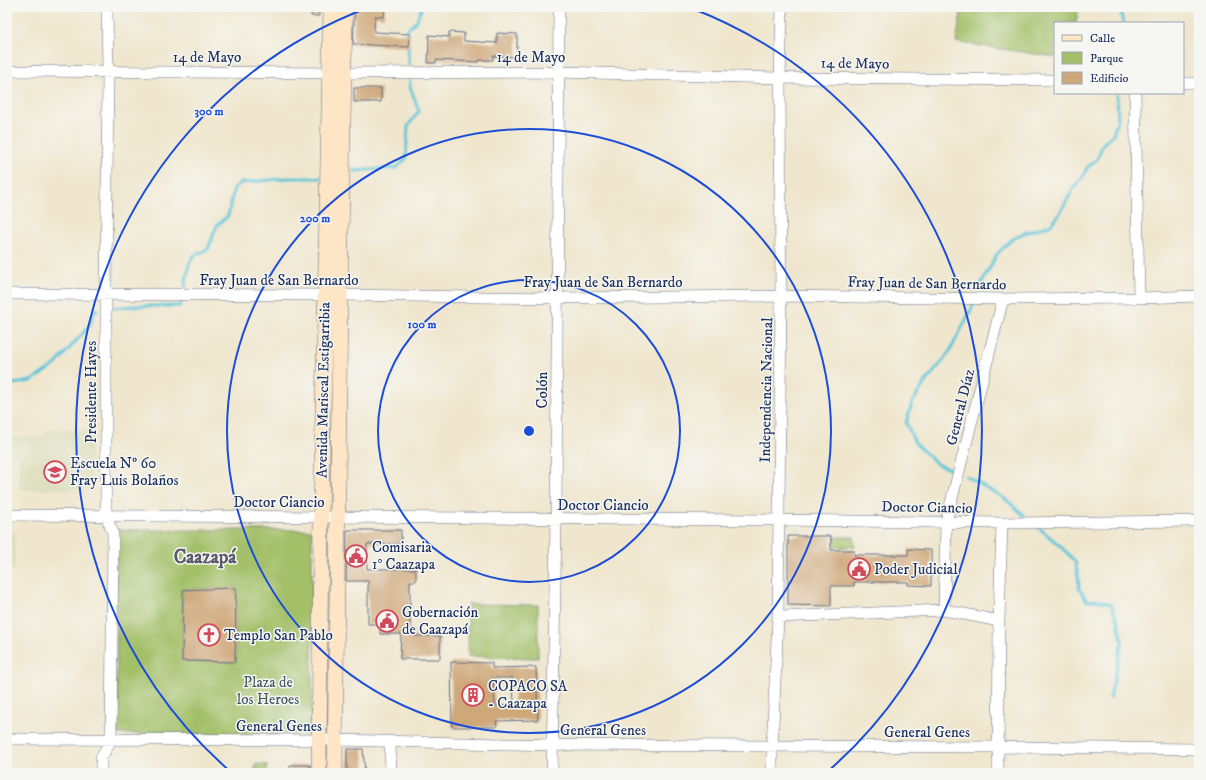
<svg xmlns="http://www.w3.org/2000/svg" width="1206" height="780" font-family="'IM FELL DW Pica',serif">
	<rect width="100%" height="100%" fill="#f6f6f2"/>
	<filter id="ink" filterUnits="userSpaceOnUse"><feTurbulence type="fractalNoise" baseFrequency=".025" numOctaves="2"/><feDisplacementMap in="SourceGraphic" scale="8" xChannelSelector="R" yChannelSelector="G"/><feConvolveMatrix kernelMatrix="1 2 1 2 8 2 1 2 1" color-interpolation-filters="sRGB"/></filter>
	<filter id="wash" filterUnits="userSpaceOnUse"><feTurbulence type="fractalNoise" baseFrequency=".012" numOctaves="4" result="noise"/><feDisplacementMap in="SourceGraphic" scale="16" xChannelSelector="R" yChannelSelector="G"/><feGaussianBlur stdDeviation="0.9" result="paint"/><feColorMatrix in="noise" values="0 0 0 0 0 0 0 0 0 0 0 0 0 0 0 0 0 1.4 0 .05"/><feComposite in="paint" operator="in"/></filter>
	<g filter="url(#wash)">
		<rect width="100%" height="100%" fill="#efe6cd"/>
		<path fill="#dddebc" d="M45,430H91V490H19V455H7V437H44Z
			M7,531H15V570H7Z"/>
		<path fill="#a3bf67" stroke="#5f7762" fill-rule="evenodd" d="M962,7H1079L1076,23H1055V57L956,42Z
			M116,530H312V734H117ZM236,588L235,662L182,661L183,590Z
			M834,537H854L855,547H835Z
			M468,604L538,605V658L468,656Z
			M255,764L267,765V773H255Z"/>
		<g fill="none" stroke-linecap="round" stroke-linejoin="round">
			<path stroke="#5dc5d9" stroke-width="3" d="M1120,7L1123,23
				M407,36V30L416,21L422,7
				M408,44L409,64
				M353,171L396,168L406,159L408,126L419,111L410,87V81
				M980,286L997,254L1011,240L1024,233L1050,225L1059,215L1073,189L1082,178L1087,168L1098,158L1102,145L1113,134L1118,118L1117,93
				M185,287L189,265L193,256L208,249L217,225L228,216L234,189L240,183L288,178H320
				M114,308L132,306H180L181,303
				M7,385L31,381L55,365L90,325L95,310H98
				M951,469L938,465L915,443L906,423L912,403L926,381L943,361L951,349L974,304
				M966,476L1004,498L1024,515
				M1037,526L1060,546L1075,561L1078,575L1079,588L1087,601L1098,600L1111,604L1118,621L1122,641L1110,698"/>
		</g>
		<g id="blocks">
			<path fill="#cfa87a" fill-rule="evenodd" d="M311,7H319V16H311Z
				M355,7H385L384,17L375,16L374,32L410,34L409,47L353,44Z
				M449,32L464,33V41L497,43V33L517,34V57L493,56V60H479V62L436,60V63H428L429,35L449,37Z
				M354,88H381V102H354Z
				M347,530H401V544H367V569H416V581H410V630H414V636H440V659H400L401,634H380V624H368V581H346Z
				M788,536H831V550H854V555H908V549L931,550V586L908,585V582H854V586H831V606L788,605Z
				M236,588L235,662L182,661L183,590Z
				M451,662L492,663V668L536,667L538,720L496,721L497,727H452ZM493,678H513L514,705L495,706Z
				M347,749H363L365,773H347Z
				M290,765H310V773H290Z"/>
		</g>
	</g>
	<g filter="url(#ink)">
		<use href="#blocks" fill-opacity="0" stroke="#656f85" stroke-width="1"/>
		<g fill="none" stroke-linecap="round" stroke-linejoin="round">
			<g stroke="#656f85" stroke-width="12">
				<path id="minor" d="M7,71L343,73L558,72L780,78L1055,80
					M1183,83H1199
					M1135,93L1139,298
					M7,294L340,295L558,298L781,296L1003,299L1139,298L1199,296
					M7,515L779,520L1002,523L1199,521
					M944,610L946,522L1003,299
					M778,617L944,610L999,621
					M7,739L335,740L552,745L999,747L1199,749
					M390,742L391,773
					M101,773V758L111,740L113,533L106,516V294L108,72L107,7
					M552,773L556,519L559,7
					M772,773V747L778,617L781,296L780,78L782,7
					M998,773L999,621L1002,523"/>
			</g>
			<g stroke="#656f85" stroke-width="16">
				<path id="secondary" d="M319,773L321,518L331,7
					M335,773L340,295L345,7"/>
			</g>
			<use href="#minor" stroke="#fff" stroke-width="11"/>
			<use href="#secondary" stroke="#fde5c5" stroke-width="15"/>
		</g>
	</g>
	<g fill="none" stroke="#1d4ed8" stroke-width="2">
		<circle cx="529" cy="431" r="151"/>
		<circle cx="529" cy="431" r="302"/>
		<path d="M232 773A453 453 0 0 1 367 8M691 8A453 453 0 0 1 826 773"/>
	</g>
	<defs>
		<g id="school-ring" transform="scale(1.15)"><circle r="9.5" fill="#f6f6f2" stroke="#d1495b" stroke-width="1.5"/><path d="M0-5L7-2L0 1L-7-2ZM-4 1L0 2.5L4 1V4Q0 6-4 4Z" fill="#d1495b"/></g>
		<g id="civic-ring" transform="scale(1.15)"><circle r="9.5" fill="#f6f6f2" stroke="#d1495b" stroke-width="1.5"/><path d="M-.6-6.5H3V-4.5H.6V-3L4-1V1h2V6H-6V1h2V-1L-.6-3ZM-1.2 2.5V6h2.4V2.5Z" fill="#d1495b"/></g>
		<g id="church-ring" transform="scale(1.15)"><circle r="9.5" fill="#f6f6f2" stroke="#d1495b" stroke-width="1.5"/><path d="M-1.2-6h2.4v3.5h3.3v2.4h-3.3V6h-2.4V-.1h-3.3v-2.4h3.3Z" fill="#d1495b"/></g>
		<g id="building-ring" transform="scale(1.15)"><circle r="9.5" fill="#f6f6f2" stroke="#d1495b" stroke-width="1.5"/><path d="M-4-6H4V6H1V3H-1V6H-4ZM-2.5-4.3h1.7v1.8h-1.7ZM.8-4.3h1.7v1.8H.8ZM-2.5-1h1.7V.8h-1.7ZM.8-1h1.7V.8H.8Z" fill="#d1495b"/></g>
	</defs>
	<g fill-rule="evenodd">
		<use href="#school-ring" x="55" y="472"/>
		<use href="#civic-ring" x="356" y="556"/>
		<use href="#civic-ring" x="859" y="569"/>
		<use href="#civic-ring" x="387" y="621"/>
		<use href="#church-ring" x="209" y="635"/>
		<use href="#building-ring" x="473" y="695"/>
	</g>
	<g text-anchor="middle" stroke-width="3" stroke-linejoin="round" paint-order="stroke">
		<g font-size="15" fill="#1b2f5e" stroke="#f6f6f2">
			<text x="207" y="62">14 de Mayo</text>
			<text x="531" y="62">14 de Mayo</text>
			<text transform="translate(855 63) rotate(1)" y="5">14 de Mayo</text>
			<text x="279" y="285">Fray Juan de San Bernardo</text>
			<text x="603" y="287">Fray Juan de San Bernardo</text>
			<text transform="translate(927 283) rotate(1)" y="5">Fray Juan de San Bernardo</text>
			<text transform="translate(323 390) rotate(-89)" y="5">Avenida Mariscal Estigarribia</text>
			<text transform="translate(542 390) rotate(-90)" y="5">Colón</text>
			<text transform="translate(766 390) rotate(-89)" y="5">Independencia Nacional</text>
			<text transform="translate(91 392) rotate(-90)" y="5">Presidente Hayes</text>
			<text transform="translate(960 407) rotate(-76)" y="5">General Díaz</text>
			<text x="279" y="507">Doctor Ciancio</text>
			<text x="603" y="510">Doctor Ciancio</text>
			<text transform="translate(927 507) rotate(1)" y="5">Doctor Ciancio</text>
			<text x="279" y="731">General Genes</text>
			<text x="603" y="735">General Genes</text>
			<text x="927" y="737">General Genes</text>
		</g>
		<g font-size="15" fill="#1b2f5e" stroke="#f6f6f2" text-anchor="start">
			<text x="70" y="468">Escuela Nº 60<tspan x="70" dy="17">Fray Luis Bolaños</tspan></text>
			<text x="372" y="552">Comisaria<tspan x="372" dy="17">1° Caazapa</tspan></text>
			<text x="874" y="574">Poder Judicial</text>
			<text x="402" y="617">Gobernación<tspan x="402" dy="17">de Caazapá</tspan></text>
			<text x="224" y="640">Templo San Pablo</text>
			<text x="488" y="691">COPACO SA<tspan x="488" dy="17">- Caazapa</tspan></text>
		</g>
		<g font-size="15" fill="#445a61" stroke="#f6f6f2">
			<text x="268" y="687">Plaza de<tspan x="268" dy="17">los Heroes</tspan></text>
		</g>
		<g font-size="19" font-weight="bold" fill="#5a5968" stroke="#f6f6f2">
			<text x="205" y="563">Caazapá</text>
		</g>
	</g>
	<circle cx="529" cy="431" r="6" fill="#1d4ed8" stroke="#f6f6f2" stroke-width="2"/>
	<g font-size="12" text-anchor="middle" font-weight="bold" fill="#1d4ed8" stroke="#f6f6f2" stroke-width="3" stroke-linejoin="round" paint-order="stroke">
		<text x="209" y="115">300 m</text>
		<text x="315" y="222">200 m</text>
		<text x="422" y="328">100 m</text>
	</g>
	<rect width="1206" height="780" fill="none" stroke="#f6f6f2" stroke-width="24"/>
	<rect x="1054" y="22" width="130" height="72" fill="#f6f6f2" stroke="#9ea6b7"/>
	<rect x="1062" y="35" width="20" height="6" fill="#fde5c5" stroke="#9ea6b7"/>
	<text x="1090" y="42" font-size="12" fill="#1b2f5e">Calle</text>
	<rect x="1062" y="52" width="20" height="12" fill="#a3bf67" stroke="#9ea6b7"/>
	<text x="1090" y="62" font-size="12" fill="#1b2f5e">Parque</text>
	<rect x="1062" y="72" width="20" height="12" fill="#cfa87a" stroke="#9ea6b7"/>
	<text x="1090" y="82" font-size="12" fill="#1b2f5e">Edificio</text>
</svg>
